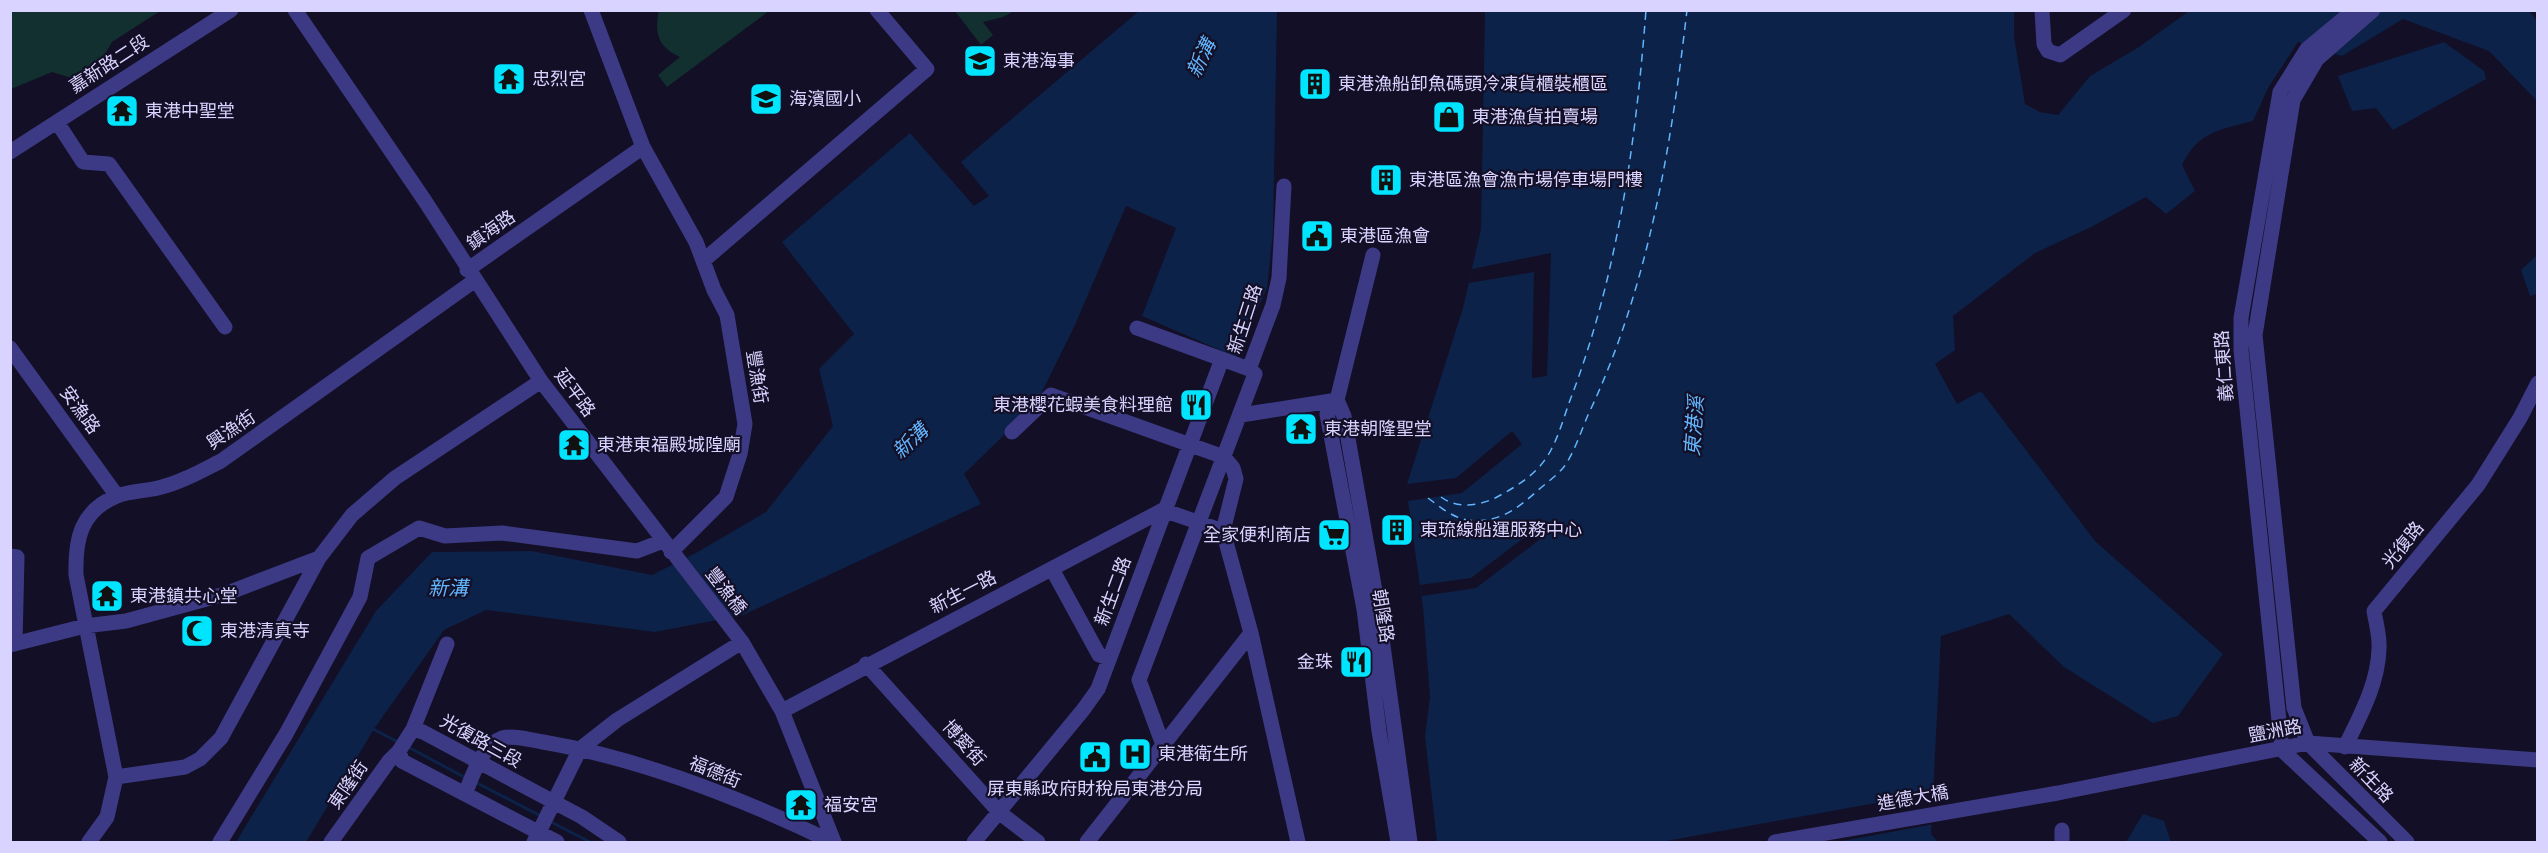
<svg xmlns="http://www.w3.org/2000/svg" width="2548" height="853" font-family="'PT Sans','Noto Sans TC',sans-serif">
	<rect width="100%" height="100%" fill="#130f26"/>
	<path fill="#12302f" d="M11,10H160V11L112,42L88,83L52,72L11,89Z
		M659,11V10L769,11L667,87L658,75L680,57C658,47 654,33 659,11Z
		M955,11H1014L1003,17L983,22L993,35L981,45Z"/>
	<path fill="#0c2248" d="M2528,10L2537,21V101L2489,51L2403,19L2342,56L2298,42L2268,88L2253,121C2219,130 2199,131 2182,165L2195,191L2166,214L2146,197L2091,227L2035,253L1953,316L1955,350L1935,364L1957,404L1981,391L2095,541L2223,654L2178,716L2153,723L2064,667L2009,614L1941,636L1931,834L1938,842H1437L1425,736L1430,697L1423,607L1408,501L1462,493L1522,444L1512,431L1456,478L1407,484L1463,308L1481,229L1485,11H2014V36L2025,104L2040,112L2058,115L2090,76L2139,47L2189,11Z
		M1139,11H1277L1273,232L1267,288L1236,357L1142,316L1176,228L1126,206L1075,325L1036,404L964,474L981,504L743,615L655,632L486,610L444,630L374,729L306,842H236L376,611L432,552L532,551L652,575L696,553L766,512L833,426L819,369L854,334L782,242L910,133L974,206L989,196L961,162Z
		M2444,42L2484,71L2486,79L2393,130L2376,108L2352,111L2338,76Z
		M2537,255V294L2530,296L2521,270Z
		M2143,814L2164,821L2171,842H2126Z"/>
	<path fill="#130f26" d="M1551,253L1547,376L1532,378L1534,272L1469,283L1472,269Z
		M1533,531L1539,540L1476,588L1422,596L1420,585L1471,578Z
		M1936,792L1934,824L1837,842H1661Z"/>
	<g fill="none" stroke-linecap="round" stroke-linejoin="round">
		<path stroke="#0c2248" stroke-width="3" d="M371,728L400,743
			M408,747L466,778
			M475,782L541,816
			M549,821L590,842"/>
		<path stroke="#62b6ff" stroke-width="1.5" stroke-dasharray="8 6" stroke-linecap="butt" d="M1441,497C1457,509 1480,506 1497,497C1519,485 1539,473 1551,450C1560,433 1565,413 1572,395C1618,273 1636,140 1646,10
			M1428,498C1440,507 1453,518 1468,520C1496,524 1516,510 1536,492C1545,484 1555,477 1563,468C1574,454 1581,431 1588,415C1648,289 1671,148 1687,10"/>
		<path stroke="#3d3a85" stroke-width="15" d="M295,10L425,201L541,381L742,642L782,711L834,842
			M2042,10L2044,44L2048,51L2060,55L2124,10
			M2373,10L2317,59L2293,100L2255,335L2294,708L2308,743L2407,842
			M57,122L83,162L109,164L225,327
			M643,147L696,242L714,290L727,315L745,424L740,454L726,497L671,552
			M10,152L231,10
			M1373,255L1337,400L1327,414L1364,609L1379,731L1398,842
			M703,261L927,69L877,10
			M467,270L643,147L591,10
			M1137,328L1249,369
			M10,348L117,496
			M1249,369L1273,305L1279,278L1284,186
			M1337,400L1344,416L1377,602L1410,842
			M1241,415L1337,400
			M1012,432L1051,395L1224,457L1233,468L1236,479L1223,531L1251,633L1298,842
			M10,556L17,557L15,644
			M1052,569L1099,655L1108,658
			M10,645L85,626L126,621L225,594L319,558
			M866,664L1000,813L1038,842
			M782,711L1163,510L1223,531
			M413,729L447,644
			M1163,745L1139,680L1255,374L1249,369
			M2345,747C2360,716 2378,684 2379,649C2380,637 2376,623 2374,611L2478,485L2520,418L2538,383
			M2282,750L2241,350V318L2280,92L2307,49L2354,10
			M2282,750L2380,842
			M116,777L185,767L200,759L221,738L319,558L352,515L395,478L541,381
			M465,794C472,777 482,745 502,738C514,735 531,740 543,742C643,759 741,798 832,842
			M89,842L107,817L116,777L76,575C75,540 80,511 117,496C129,491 145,491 158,488C180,483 201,471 221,461L474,281
			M220,842L286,734L360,597L368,558L419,528L445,536L502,533L637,551L663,541
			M331,842L389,761L399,751
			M534,842L580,749L617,720L742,642
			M557,842L402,761L399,751L413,729L423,732L582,817L619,842
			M974,842L1083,710L1098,689L1222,359
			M1087,842L1251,633
			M1775,842L2058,793L2308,743L2538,760
			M2062,842V830"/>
	</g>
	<defs>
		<g id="school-square" transform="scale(1.725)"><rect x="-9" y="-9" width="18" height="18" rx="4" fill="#00e5ff" stroke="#130f26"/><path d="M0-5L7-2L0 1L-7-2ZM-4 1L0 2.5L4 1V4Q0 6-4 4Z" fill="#111"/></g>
		<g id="temple-square" transform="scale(1.725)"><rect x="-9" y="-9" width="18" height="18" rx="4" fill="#00e5ff" stroke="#130f26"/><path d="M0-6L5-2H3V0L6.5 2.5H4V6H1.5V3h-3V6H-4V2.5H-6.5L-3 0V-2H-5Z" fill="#111"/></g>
		<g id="building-square" transform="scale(1.725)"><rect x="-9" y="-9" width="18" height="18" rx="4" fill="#00e5ff" stroke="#130f26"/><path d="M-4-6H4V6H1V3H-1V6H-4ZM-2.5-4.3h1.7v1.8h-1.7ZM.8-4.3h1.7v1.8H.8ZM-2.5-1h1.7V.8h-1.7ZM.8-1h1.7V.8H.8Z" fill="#111"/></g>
		<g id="shop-square" transform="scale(1.725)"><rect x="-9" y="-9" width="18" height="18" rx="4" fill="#00e5ff" stroke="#130f26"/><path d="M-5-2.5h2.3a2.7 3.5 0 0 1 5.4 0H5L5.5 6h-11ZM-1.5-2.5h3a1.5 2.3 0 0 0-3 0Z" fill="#111"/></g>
		<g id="civic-square" transform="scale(1.725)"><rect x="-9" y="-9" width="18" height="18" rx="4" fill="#00e5ff" stroke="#130f26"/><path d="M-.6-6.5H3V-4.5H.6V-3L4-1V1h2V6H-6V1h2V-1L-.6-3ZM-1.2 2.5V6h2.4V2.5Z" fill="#111"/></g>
		<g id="restaurant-square" transform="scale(1.725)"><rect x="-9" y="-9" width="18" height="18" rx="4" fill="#00e5ff" stroke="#130f26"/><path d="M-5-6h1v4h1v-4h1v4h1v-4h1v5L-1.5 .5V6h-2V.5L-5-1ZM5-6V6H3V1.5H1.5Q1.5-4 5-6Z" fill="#111"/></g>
		<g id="supermarket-square" transform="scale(1.725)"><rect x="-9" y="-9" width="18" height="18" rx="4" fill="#00e5ff" stroke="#130f26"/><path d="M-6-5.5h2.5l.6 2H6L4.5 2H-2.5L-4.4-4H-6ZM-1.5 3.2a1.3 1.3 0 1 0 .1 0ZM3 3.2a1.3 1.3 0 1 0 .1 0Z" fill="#111"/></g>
		<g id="mosque-square" transform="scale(1.725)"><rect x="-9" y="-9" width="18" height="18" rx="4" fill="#00e5ff" stroke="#130f26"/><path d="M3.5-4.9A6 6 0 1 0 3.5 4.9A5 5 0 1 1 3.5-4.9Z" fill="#111"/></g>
		<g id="hospital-square" transform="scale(1.725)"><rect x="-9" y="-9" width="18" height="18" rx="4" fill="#00e5ff" stroke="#130f26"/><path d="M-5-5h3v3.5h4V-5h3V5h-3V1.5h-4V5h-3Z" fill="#111"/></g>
	</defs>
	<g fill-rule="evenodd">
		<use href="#school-square" x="980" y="61"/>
		<use href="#temple-square" x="509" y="79"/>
		<use href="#building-square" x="1315" y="84"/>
		<use href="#school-square" x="766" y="99"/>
		<use href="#temple-square" x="122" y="111"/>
		<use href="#shop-square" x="1449" y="117"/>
		<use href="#building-square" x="1386" y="180"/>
		<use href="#civic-square" x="1317" y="236"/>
		<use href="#restaurant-square" x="1196" y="405"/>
		<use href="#temple-square" x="1301" y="429"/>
		<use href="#temple-square" x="574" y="445"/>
		<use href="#building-square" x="1397" y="530"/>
		<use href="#supermarket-square" x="1334" y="535"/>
		<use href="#temple-square" x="107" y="596"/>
		<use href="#mosque-square" x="197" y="631"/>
		<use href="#restaurant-square" x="1356" y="662"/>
		<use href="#hospital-square" x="1135" y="754"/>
		<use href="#civic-square" x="1095" y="757"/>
		<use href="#temple-square" x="801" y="805"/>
	</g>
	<g text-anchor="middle" stroke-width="4.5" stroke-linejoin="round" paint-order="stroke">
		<g font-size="18" fill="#d9d4ff" stroke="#130f26" text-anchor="start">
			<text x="1003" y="67">東港海事</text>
			<text x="532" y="85">忠烈宮</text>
			<text x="1338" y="90">東港漁船卸魚碼頭冷凍貨櫃裝櫃區</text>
			<text x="789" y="105">海濱國小</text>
			<text x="145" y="117">東港中聖堂</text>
			<text x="1472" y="123">東港漁貨拍賣場</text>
			<text x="1409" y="186">東港區漁會漁市場停車場門樓</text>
			<text x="1340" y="242">東港區漁會</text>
			<text x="1173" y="411" text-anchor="end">東港櫻花蝦美食料理館</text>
			<text x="1324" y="435">東港朝隆聖堂</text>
			<text x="597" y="451">東港東福殿城隍廟</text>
			<text x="1420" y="536">東琉線船運服務中心</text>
			<text x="1311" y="541" text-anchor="end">全家便利商店</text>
			<text x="130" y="602">東港鎮共心堂</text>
			<text x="220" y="637">東港清真寺</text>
			<text x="1333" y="668" text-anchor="end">金珠</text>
			<text x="1158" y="760">東港衛生所</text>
			<text x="1095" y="795" text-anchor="middle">屏東縣政府財稅局東港分局</text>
			<text x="824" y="811">福安宮</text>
		</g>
		<g font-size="18" fill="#d9d4ff" stroke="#130f26">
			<text transform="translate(109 64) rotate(-33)" y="6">嘉新路二段</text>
			<text transform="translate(491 230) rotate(-35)" y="6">鎮海路</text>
			<text transform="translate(1245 319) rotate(-72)" y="6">新生三路</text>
			<text transform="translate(2224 366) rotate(-94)" y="6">義仁東路</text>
			<text transform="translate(757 377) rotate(81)" y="6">豐漁街</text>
			<text transform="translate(575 393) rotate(53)" y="6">延平路</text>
			<text transform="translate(80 410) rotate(54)" y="6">安漁路</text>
			<text transform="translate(231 430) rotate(-34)" y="6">興漁街</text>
			<text transform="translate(2403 545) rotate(-51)" y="6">光復路</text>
			<text transform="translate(726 591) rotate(52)" y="6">豐漁橋</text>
			<text transform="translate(1113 591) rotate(-70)" y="6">新生二路</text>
			<text transform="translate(963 592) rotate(-27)" y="6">新生一路</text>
			<text transform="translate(1383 616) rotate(81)" y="6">朝隆路</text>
			<text transform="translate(2275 731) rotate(-11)" y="6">鹽洲路</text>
			<text transform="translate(481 741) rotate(29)" y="6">光復路三段</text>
			<text transform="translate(964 743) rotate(48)" y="6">博愛街</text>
			<text transform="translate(715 772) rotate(22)" y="6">福德街</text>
			<text transform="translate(2371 780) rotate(46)" y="6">新生路</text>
			<text transform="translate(348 785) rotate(-55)" y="6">東隆街</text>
			<text transform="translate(1913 798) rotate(-10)" y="6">進德大橋</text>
		</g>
		<g font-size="20" font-style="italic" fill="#62b6ff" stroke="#130f26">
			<text transform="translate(1201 58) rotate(-64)" y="7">新溝</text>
			<text transform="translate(1694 426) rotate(-86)" y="7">東港溪</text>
			<text transform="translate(910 441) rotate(-43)" y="7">新溝</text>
			<text x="448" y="595">新溝</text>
		</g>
	</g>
	<rect width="2548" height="853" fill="none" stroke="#d9d4ff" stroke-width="24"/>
</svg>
